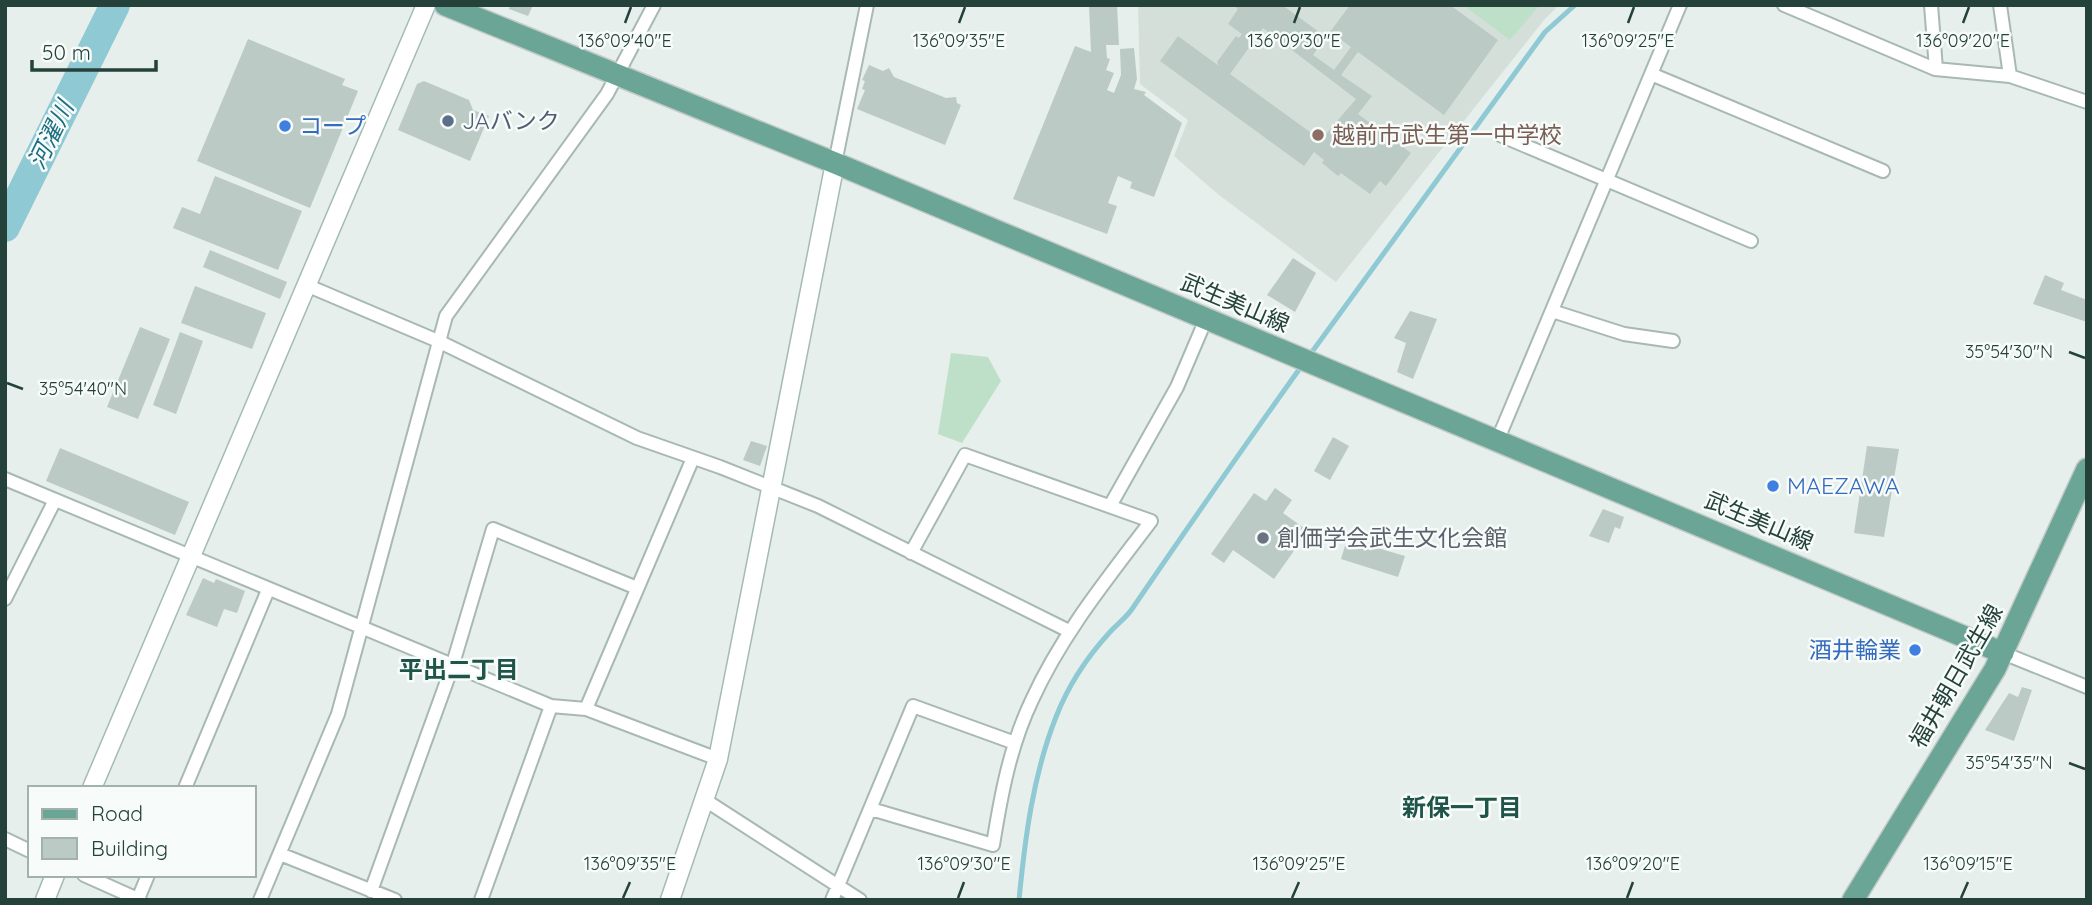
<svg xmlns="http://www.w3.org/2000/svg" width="2092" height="905" font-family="Quicksand,'Noto Sans JP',sans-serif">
	<rect width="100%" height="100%" fill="#e6efeb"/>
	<path fill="#d4dfda" d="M1138,5H1559L1544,20L1336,282L1219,195L1174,156L1188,120L1140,84Z"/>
	<path fill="#bfe0c8" d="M1463,5H1540L1510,40Z
		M951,353L988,357L1001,381L962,443L938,434Z"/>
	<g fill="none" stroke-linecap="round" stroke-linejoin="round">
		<path stroke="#8ec9d4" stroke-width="5" d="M1309,356L1545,32L1575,5
			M1019,900C1025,838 1033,775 1056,717C1068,686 1087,657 1110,632C1117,624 1126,618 1132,609C1188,527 1245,445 1303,364"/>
		<path stroke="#8ec9d4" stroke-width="30" d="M5,227L115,5"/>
	</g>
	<path fill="#bbcac4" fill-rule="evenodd" d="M510,5H533L528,16L509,9Z
		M1089,5H1117L1119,45H1106L1107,58L1110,59L1106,70L1114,73L1107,90L1114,93L1121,75L1120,49L1134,48L1137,79L1134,89L1146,92L1144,95L1182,123L1154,197L1130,188L1132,182L1118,176L1108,203L1117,206L1107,234L1013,199L1075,46L1091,52Z
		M1232,5H1282L1326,37L1313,55L1334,70L1351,47L1330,32L1350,5H1450L1498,40L1444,115L1358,52L1341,75L1372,96L1358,114L1411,153L1386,186L1380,181L1370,194L1341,173L1338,176L1322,163L1324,160L1314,152L1304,166L1160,61L1178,36L1219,66L1217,62L1236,36L1239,38L1242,34L1228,24L1238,9ZM1263,28L1356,99L1321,140L1230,74Z
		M248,39L345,79L342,85L358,91L310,208L197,161Z
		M869,65L883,71L889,68L894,77L946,98L956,97L957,103L961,105L945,145L857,109L865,90L862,89L865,81L862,80Z
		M424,81L469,100L473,110L489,116L470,161L398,130L417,84Z
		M215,176L302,211L278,270L173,228L182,207L200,214Z
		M210,250L287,282L280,299L203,267Z
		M1293,258L1316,273L1295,312L1267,295Z
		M2045,275L2064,283L2061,290L2087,300V322L2033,304Z
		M195,286L266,313L252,349L181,323Z
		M1410,311L1437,319L1413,379L1397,372L1406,343L1394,338Z
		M140,327L170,339L138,419L107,407Z
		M180,332L203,341L176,414L153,405Z
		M1333,437L1349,446L1330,480L1314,471Z
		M751,441L767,446L760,466L743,460Z
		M1867,446L1899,449L1884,537L1854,533Z
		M60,448L189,502L175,535L46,481Z
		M1275,488L1292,500L1283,513L1308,531L1274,579L1233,550L1224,563L1211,554L1254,493L1266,501Z
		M1603,509L1624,517L1620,529L1615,527L1609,543L1589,536Z
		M1357,542L1405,556L1398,577L1341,559L1345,546L1355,549Z
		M203,578L214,583L216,579L245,591L237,613L224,609L217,627L186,615Z
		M2022,687L2032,690L2014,741L1985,730L2009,693L2018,697Z"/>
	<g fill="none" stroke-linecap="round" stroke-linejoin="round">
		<g stroke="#a8b8b2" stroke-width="16">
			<path id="street" d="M1784,5L1935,69L2010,76L2087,102
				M1931,5L1936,69
				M2000,5L2010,76
				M1651,74L1883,171
				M1502,136L1751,241
				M835,163L867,5
				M306,285L438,341L637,438L720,467L818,506L1069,631
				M1552,311L1624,334L1673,341
				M1498,439L1680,5
				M5,479L551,706L586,709L718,759
				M1110,506L1177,387L1206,319
				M5,599L55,500
				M2003,653L2087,687
				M586,709L693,458
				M185,788L268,590
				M705,800L860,900
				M871,809L993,845C1001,795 1010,746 1032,700C1062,634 1108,578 1151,521L965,455L911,553
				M5,839L30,851
				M280,854L395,900
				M84,875L140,900
				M371,891L452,667L493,529L637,588
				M138,899L148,875
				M260,900L338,714L446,316L607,94L654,5
				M481,900L551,706
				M832,900L913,706L1015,743"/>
		</g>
		<g stroke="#a4bbb3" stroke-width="21">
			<path id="secondary" d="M92,788L426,5
				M45,900L55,875
				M670,900L718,759L835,163"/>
		</g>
		<g stroke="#c2cac8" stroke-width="24">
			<path id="primary" d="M445,5L835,163L2003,653
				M1853,900L1995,669L2087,469"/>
		</g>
		<use href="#street" stroke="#fff" stroke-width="12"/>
		<use href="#secondary" stroke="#fff" stroke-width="18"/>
		<use href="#primary" stroke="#6aa596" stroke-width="21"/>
	</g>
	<path fill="none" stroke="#24423a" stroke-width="2.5" d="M625,23L631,7M959,23L965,7M1294,23L1300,7M1628,23L1634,7M1963,23L1969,7M2069,352L2085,358M7,383L23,389M2069,763L2085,769M623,898L630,882M958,898L964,882M1292,898L1299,882M1627,898L1633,882M1961,898L1968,882"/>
	<circle fill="#5c6f8a" stroke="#f7fbf9" stroke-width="2.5" cx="448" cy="121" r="7"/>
	<g fill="#3f7fe0" stroke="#f7fbf9" stroke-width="2.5">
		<circle cx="285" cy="126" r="7"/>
		<circle cx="1773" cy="486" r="7"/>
		<circle cx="1915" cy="650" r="7"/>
	</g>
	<circle fill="#8d6e63" stroke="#f7fbf9" stroke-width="2.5" cx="1318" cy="135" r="7"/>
	<circle fill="#6b7280" stroke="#f7fbf9" stroke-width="2.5" cx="1263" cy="538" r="7"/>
	<g text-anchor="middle" stroke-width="5" stroke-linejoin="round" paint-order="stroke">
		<g font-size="23" fill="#4e5e75" stroke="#f7fbf9" text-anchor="start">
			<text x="462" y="129">JAバンク</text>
		</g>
		<g font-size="23" fill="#366cbe" stroke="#f7fbf9" text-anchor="start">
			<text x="299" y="134">コープ</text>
			<text x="1787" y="494">MAEZAWA</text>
			<text x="1901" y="658" text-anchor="end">酒井輪業</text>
		</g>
		<g font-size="23" fill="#785e54" stroke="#f7fbf9" text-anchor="start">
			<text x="1332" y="143">越前市武生第一中学校</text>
		</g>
		<g font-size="23" fill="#24423a" stroke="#f7fbf9">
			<text transform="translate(1235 303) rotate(23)" y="8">武生美山線</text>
			<text transform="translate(1759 521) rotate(23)" y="8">武生美山線</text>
			<text transform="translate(1956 676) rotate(-60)" y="8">福井朝日武生線</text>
		</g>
		<g font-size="23" fill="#5b616d" stroke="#f7fbf9" text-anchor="start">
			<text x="1277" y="546">創価学会武生文化会館</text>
		</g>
		<g font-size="24" font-style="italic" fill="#1c6f80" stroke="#f7fbf9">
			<text transform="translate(51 135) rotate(-64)" y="8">河濯川</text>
		</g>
		<g font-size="24" font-weight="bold" fill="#1f5548" stroke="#f7fbf9">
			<text x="459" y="678">平出二丁目</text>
			<text x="1462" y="816">新保一丁目</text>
		</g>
	</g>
	<g font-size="18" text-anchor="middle" fill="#24423a" stroke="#f7fbf9" stroke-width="5" stroke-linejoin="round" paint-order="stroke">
		<text x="625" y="47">136°09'40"E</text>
		<text x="1294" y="47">136°09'30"E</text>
		<text x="1628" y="47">136°09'25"E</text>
		<text x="1963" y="47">136°09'20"E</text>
		<text x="959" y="47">136°09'35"E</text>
		<text x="2009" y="358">35°54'30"N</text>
		<text x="83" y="395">35°54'40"N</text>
		<text x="2009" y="769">35°54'35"N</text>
		<text x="630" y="870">136°09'35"E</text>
		<text x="964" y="870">136°09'30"E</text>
		<text x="1299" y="870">136°09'25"E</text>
		<text x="1633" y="870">136°09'20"E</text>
		<text x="1968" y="870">136°09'15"E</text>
	</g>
	<rect width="2092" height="905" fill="none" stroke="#24423a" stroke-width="14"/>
	<rect x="28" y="786" width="228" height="91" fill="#f7fbf9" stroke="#a3b1ad" stroke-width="2"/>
	<rect x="42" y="809" width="35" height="10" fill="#6aa596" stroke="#a3b1ad" stroke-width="2"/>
	<text x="91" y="821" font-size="21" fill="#24423a">Road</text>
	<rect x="42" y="838" width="35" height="21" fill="#bbcac4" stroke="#a3b1ad" stroke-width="2"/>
	<text x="91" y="856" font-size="21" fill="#24423a">Building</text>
	<path d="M32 60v10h124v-10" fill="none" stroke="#24423a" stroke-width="3.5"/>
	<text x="42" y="60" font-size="21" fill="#24423a" stroke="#f7fbf9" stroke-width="5" paint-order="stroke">50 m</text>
</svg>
